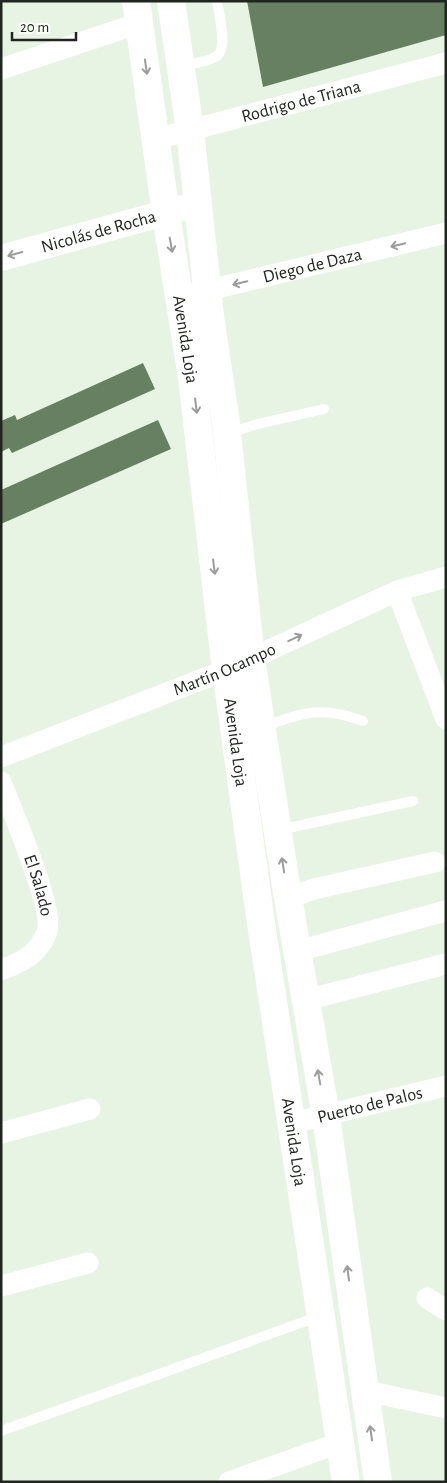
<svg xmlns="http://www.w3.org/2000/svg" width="447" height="1483" font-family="'Alegreya Sans',sans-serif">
	<rect width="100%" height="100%" fill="#e7f4e4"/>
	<path fill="#688062" d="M247,1H446V35L263,87Z
		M143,363L155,389L12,453L9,448L1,452V421L15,415L17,420Z
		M158,420L171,449L1,524V490Z"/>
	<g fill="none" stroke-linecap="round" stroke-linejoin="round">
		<path stroke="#fff" stroke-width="10" d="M182,67C192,63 208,62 217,56C228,48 219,14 217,1
			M229,433L254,425L324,409
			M263,727C302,713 321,705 363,721
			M279,830L413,801
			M1,1431L320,1316"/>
		<g stroke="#fff" stroke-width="21">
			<path d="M1,69L140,23"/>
			<path id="s1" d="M156,139L446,63"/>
			<path id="s2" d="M180,297L446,233"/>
			<path d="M397,591L446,719"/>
			<path id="s3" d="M1,757L226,670L397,591L446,577"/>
			<path id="s4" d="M1,782C11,808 55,910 47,932C38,955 22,962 1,970"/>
			<path d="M288,898L314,889L435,862"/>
			<path d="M298,951L446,911"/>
			<path d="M306,1000L446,964"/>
			<path id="s5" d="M293,1123L446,1086"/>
			<path d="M1,1133L90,1109"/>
			<path d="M1,1286L88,1263"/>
			<path d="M427,1298L446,1310"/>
			<path d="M366,1391L446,1408"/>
			<path d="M229,1482L339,1443"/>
		</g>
		<path stroke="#fff" stroke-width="26" id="s6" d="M1,258L197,204"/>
		<g stroke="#fff" stroke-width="28">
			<path id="s7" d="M136,1L166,214L192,378L226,670L261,923L346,1482"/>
			<path d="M171,1L190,130L210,316L226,423L251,659L288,898L326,1116L378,1482"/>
		</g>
	</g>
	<defs><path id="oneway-shaft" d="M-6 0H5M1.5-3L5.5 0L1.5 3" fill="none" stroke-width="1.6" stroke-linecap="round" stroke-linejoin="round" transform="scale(1.25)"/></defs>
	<g stroke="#9b9d9a">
		<use href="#oneway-shaft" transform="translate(146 67) rotate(82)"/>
		<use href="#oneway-shaft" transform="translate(171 245) rotate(80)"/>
		<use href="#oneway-shaft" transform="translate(398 245) rotate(166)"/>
		<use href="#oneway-shaft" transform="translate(15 254) rotate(165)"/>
		<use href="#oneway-shaft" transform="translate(240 283) rotate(166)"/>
		<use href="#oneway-shaft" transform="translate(196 406) rotate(83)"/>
		<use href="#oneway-shaft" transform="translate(214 567) rotate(83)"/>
		<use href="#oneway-shaft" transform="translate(295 638) rotate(-25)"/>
		<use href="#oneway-shaft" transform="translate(283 865) rotate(-99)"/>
		<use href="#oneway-shaft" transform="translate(319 1077) rotate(-100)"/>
		<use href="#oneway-shaft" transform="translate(348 1273) rotate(-98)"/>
		<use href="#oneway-shaft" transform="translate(371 1433) rotate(-98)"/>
	</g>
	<g text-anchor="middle" stroke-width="4" stroke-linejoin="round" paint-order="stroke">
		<g font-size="18" fill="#20251f" stroke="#fafff8">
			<text dy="6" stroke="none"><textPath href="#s1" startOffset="150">Rodrigo de Triana</textPath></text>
			<text dy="6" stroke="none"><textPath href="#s6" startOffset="101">Nicolás de Rocha</textPath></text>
			<text dy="6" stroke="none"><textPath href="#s2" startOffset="136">Diego de Daza</textPath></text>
			<text dy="6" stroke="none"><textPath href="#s7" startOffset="342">Avenida Loja</textPath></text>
			<text dy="6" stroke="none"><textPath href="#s3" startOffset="240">Martín Ocampo</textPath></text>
			<text dy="6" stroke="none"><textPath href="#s7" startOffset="748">Avenida Loja</textPath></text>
			<text dy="6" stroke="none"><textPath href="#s4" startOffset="110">El Salado</textPath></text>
			<text dy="6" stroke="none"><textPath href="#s5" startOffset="79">Puerto de Palos</textPath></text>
			<text dy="6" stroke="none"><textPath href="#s7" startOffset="1152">Avenida Loja</textPath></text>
		</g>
	</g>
	<rect width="447" height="1483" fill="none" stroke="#20251f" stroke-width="5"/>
	<path d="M12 32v8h64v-8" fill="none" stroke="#20251f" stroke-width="2.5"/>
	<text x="20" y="32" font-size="15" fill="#20251f" stroke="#fafff8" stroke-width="4" paint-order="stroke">20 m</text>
</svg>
